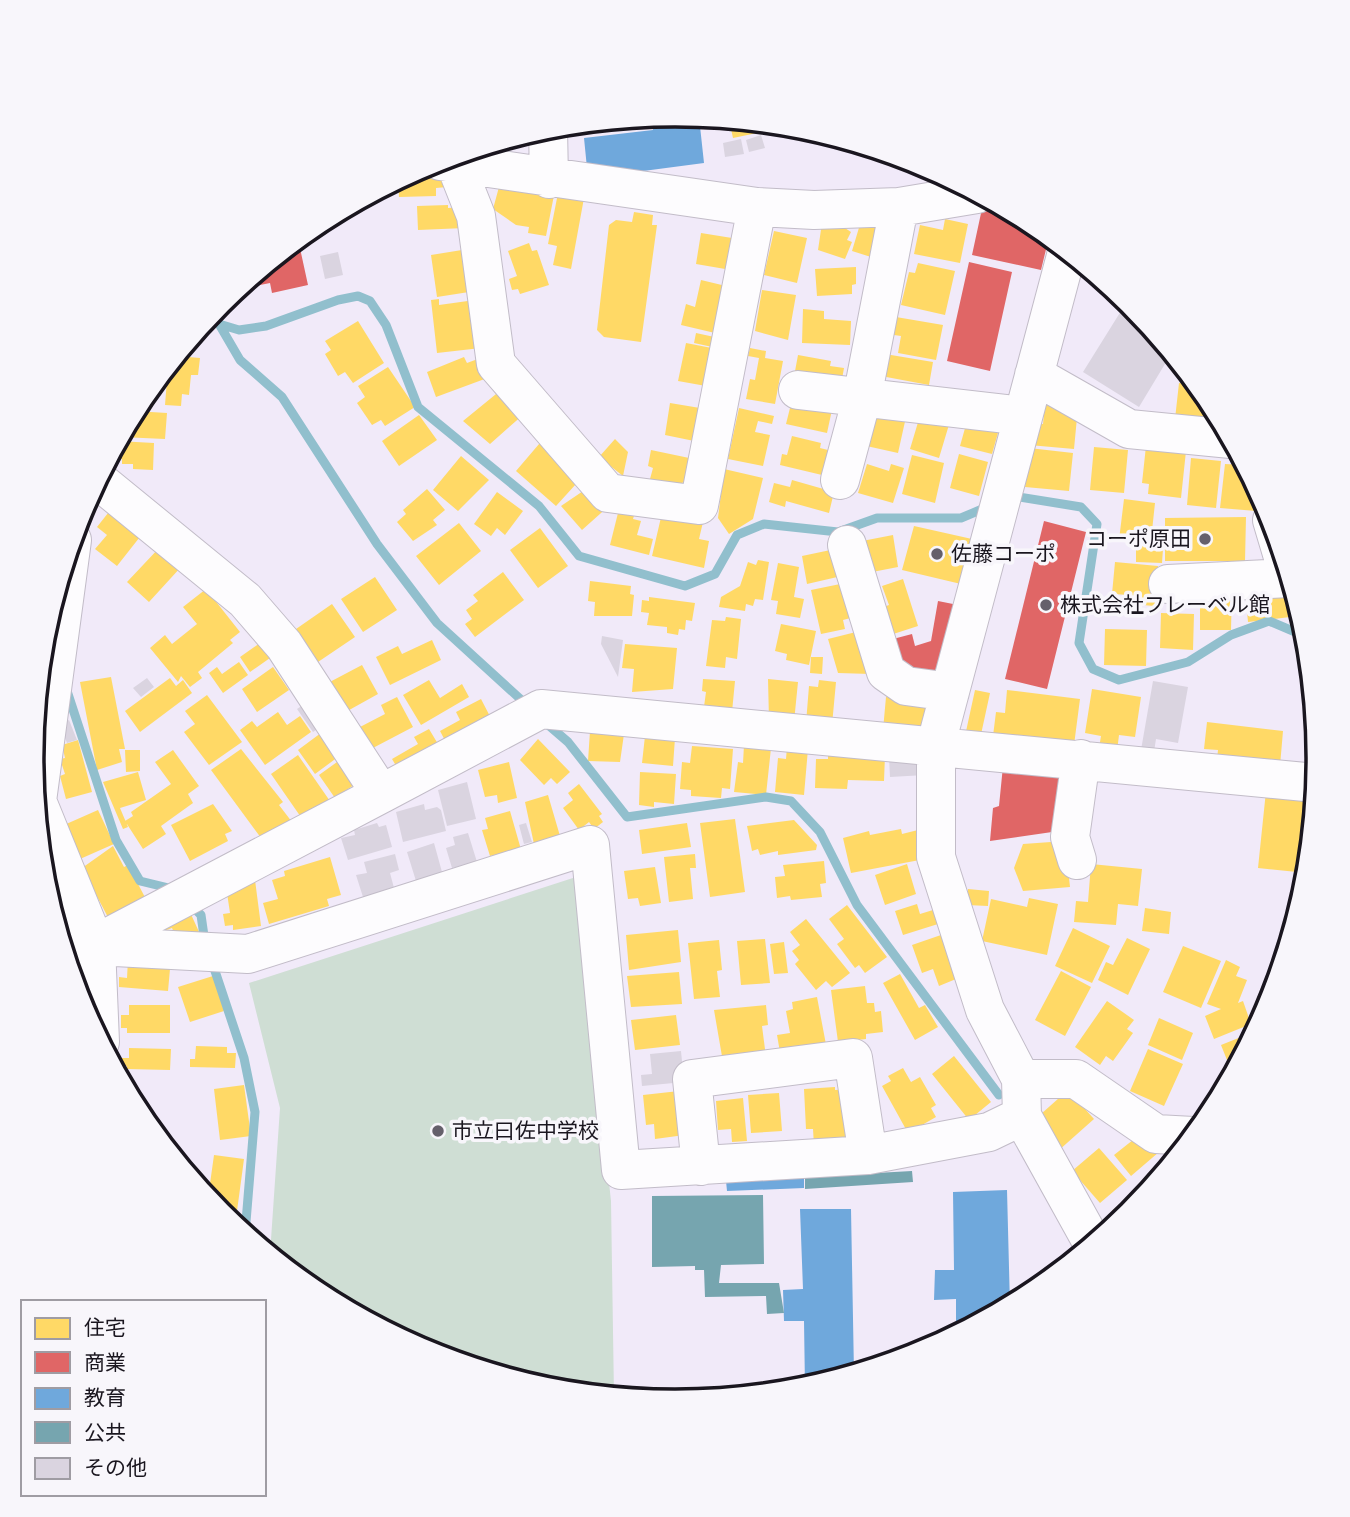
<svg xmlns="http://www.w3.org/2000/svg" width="1350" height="1517" font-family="Commissioner,'Noto Sans JP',sans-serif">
	<rect width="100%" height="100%" fill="#f1eaf9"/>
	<path fill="#cfded4" d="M576,877L611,1201L614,1396L549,1390L428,1353L317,1293L270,1254L280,1108L249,983Z"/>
	<path fill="#ffd966" d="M729,120L767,124V125L756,127L757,133L733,138Z
		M417,170L446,172L447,187L436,188V196L399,197L398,180Z
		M499,187L555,190L546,236L528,233L529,227L516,225L493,209Z
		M558,193L584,198L571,269L553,265L557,246L548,244Z
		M448,205V208L464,207L465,228L418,230L417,206Z
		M634,212L653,215L652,225H657L641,342L604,337L597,330L609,225L616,220L632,222Z
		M945,219L968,224L960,263L914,254L920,225L943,230Z
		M861,221L880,227L871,257L852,251Z
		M836,222L851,232L847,240L852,242L845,259L818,250L822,223Z
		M774,231L807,238L797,283L764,275Z
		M701,233L732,238L731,270L696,264Z
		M529,243L532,251L537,250L549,285L520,294L518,289L512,290L509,279L517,276L508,251Z
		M462,250L469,292L437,297L431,255Z
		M918,263L955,271L945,315L901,305L909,272L915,273Z
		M856,267V284L852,285V294L817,296L815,269Z
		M701,280L726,286L715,333L681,325L686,304L695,307Z
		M762,290L796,295L788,340L755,331Z
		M439,299V305L475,300L481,348L437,353L431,300Z
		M803,309L824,311V319L851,321L850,345L802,343Z
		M896,317L943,325L936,360L898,353L901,336L894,335Z
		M358,321L384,363L353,383L345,372L338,376L325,354L331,350L325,341Z
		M696,333L719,338L717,348L694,343Z
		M686,343L717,349L706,386L678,381Z
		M750,348L766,351L765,358L783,361L775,404L746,399L750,379L755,380L759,358L748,356Z
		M885,354L933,362L929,385L881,376Z
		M798,355L831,361L830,366L844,368L840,390L793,382Z
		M177,356L200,358L198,375H191L189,395L182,394L181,406L165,405L168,367Z
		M464,357L467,363L483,357L490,377L436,397L427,372Z
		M388,367L415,407L385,426L381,420L372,425L357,403L365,397L358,386Z
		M1179,383L1197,385L1214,408L1212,423L1175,419Z
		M501,390L524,414L490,444L463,421Z
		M793,396L833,405L827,433L786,424Z
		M670,403L706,409L699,442L665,435Z
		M1045,404L1078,407L1074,449L1029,445L1032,424H1043Z
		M739,408L774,416L772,424L758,421L755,432L770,435L763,466L728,459Z
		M870,409L906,417L898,453L862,445Z
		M922,409L951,418L939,458L910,449Z
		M135,411L167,413L165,439L121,437Z
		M969,414L1001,422L992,454L960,446Z
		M419,415L437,440L399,466L382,441Z
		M792,436L821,443L820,448L828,450L822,475L780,465L782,454L787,455Z
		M545,437L586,473L556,506L516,471Z
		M615,439L628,452L623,476L599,457Z
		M118,441L154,443L153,470L133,469V464H122V459L109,458Z
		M1146,446L1186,451L1181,498L1148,494L1149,484L1142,483Z
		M1094,447L1128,450L1124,493L1090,490Z
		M1029,448L1073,453L1069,491L1025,487Z
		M651,450L694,459L689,480L677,485L650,479L653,468L648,466Z
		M959,454L988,462L979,496L950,488Z
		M912,455L944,463L935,503L902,494Z
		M461,456L489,480L458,511L433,490Z
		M1191,458L1221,461L1216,508L1187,505Z
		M867,464L889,471L891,464L904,468L893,503L858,493Z
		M1225,464L1244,465L1258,491L1256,511L1220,508Z
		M724,469L763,478L753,519L729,534L718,518Z
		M792,480L834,492L829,513L786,501L785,507L769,502L774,483L790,487Z
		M592,485L610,505L582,530L561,506Z
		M427,489L445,510L433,520L437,525L413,541L397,522L406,514L403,510Z
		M497,492L523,511L505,535L497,528L491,536L474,524Z
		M1124,499L1155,503L1152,531L1142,529L1140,543L1119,540Z
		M620,505L636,509L633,519L641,521L637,535L653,539L649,555L610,545Z
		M112,508L143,533L117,566L95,549L107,535L97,527Z
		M662,513L703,522L699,539L709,541L704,568L652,556Z
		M1246,517L1245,561H1165V518Z
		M459,523L481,551L439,585L416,556Z
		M914,526L972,539L961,584L902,570Z
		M540,528L568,566L538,588L510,550Z
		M1155,534L1164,535L1162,563L1136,562V550Z
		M893,535L898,567L862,574L857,542Z
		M160,547L181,567L149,602L127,582Z
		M840,548L846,575L807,584L802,556Z
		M758,560L769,562L763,600L755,599L753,606L746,604L745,611L719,607L721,597L740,586L748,562L756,565Z
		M1115,562L1158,566L1155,606L1129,604L1130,595L1112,594Z
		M778,563L799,567L794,597L804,599L800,618L776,614L778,601L771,600Z
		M503,572L524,600L475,637L465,624L472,619L466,610L478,601L473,595Z
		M375,577L397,610L363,632L341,599Z
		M903,579L918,626L881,638L872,611L889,605L882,586Z
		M590,581L631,586L630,594L634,595L632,616H594L595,602L588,601Z
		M850,582L858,616L843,620L845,629L821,634L811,590Z
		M1200,586H1232L1231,630H1200Z
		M1286,586L1290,617L1248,622L1245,591Z
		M206,589L240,632L230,640L233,643L198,672L202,678L190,687L181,676L178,682L150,648L165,635L172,644L197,624L183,607Z
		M649,597L695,603L692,621L686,620L685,630L679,629L678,635L667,633V627L647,625L649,613L641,612L642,600L649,601Z
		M332,604L355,637L318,662L296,629Z
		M1161,613L1194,614L1193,650L1160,648Z
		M726,617L741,619L737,659L726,657L725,668L706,666L712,620L725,621Z
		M781,624L816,631L809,665L786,660L787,654L775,651Z
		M1105,629L1147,630L1146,666L1104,665Z
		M860,631L871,674L838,673L828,639Z
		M432,640L441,660L390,685L376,657L398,646L402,654Z
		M260,643L270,658L250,672L240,657Z
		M625,644L677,648L673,689L632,692L634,669L622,668Z
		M811,657H823L822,674L810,673Z
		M239,662L248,675L223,693L209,673L217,667L222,674Z
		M362,665L378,694L342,714L326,684Z
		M273,667L289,690L257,712L242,689Z
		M111,677L125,749H119L122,762L97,770L80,682Z
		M170,678L176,686L183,680L192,693L140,732L125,711Z
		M703,679L735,681L732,712L703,714L706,692L702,691Z
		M768,679L798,682L794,722L769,720Z
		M429,680L440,698L462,684L469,697L421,725L403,695Z
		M819,680L836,682L832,725L806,723L809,686L818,687Z
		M1092,689L1141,697L1135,737L1119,735L1117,751L1099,748L1101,736L1085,733Z
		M975,690L990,693L980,739L965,736Z
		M1007,690L1080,699L1074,745L993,736L996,712L1005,713Z
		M207,695L242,742L209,765L184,732L195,724L185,711Z
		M397,697L413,727L371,749L360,727L385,714L381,705Z
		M886,697L927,701L924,734L883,730Z
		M481,699L495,726L450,750L440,731L460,720L456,712Z
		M278,712L287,725L300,716L311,732L265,765L240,730L252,721L257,727Z
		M1207,722L1283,731L1280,766L1217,759L1218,750L1204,749Z
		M429,729L441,749L401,774L392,759L418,744L414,737Z
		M325,730L342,754L315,774L298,750Z
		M590,731L624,734L620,762L588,761Z
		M645,736L675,738L673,766L642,763Z
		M538,739L570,772L557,784L551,778L544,785L520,760Z
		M78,740L92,792L66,799L60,776L65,774L60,759L65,758L62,745Z
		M744,745L771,748L766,795L734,792L738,762L743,763Z
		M692,746L733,749L730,789L722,788L721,798L691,796V790L680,789L682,762L690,763Z
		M787,747L808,749L804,795L775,792L778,758L786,759Z
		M241,749L283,802L279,805L292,822L264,842L211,770Z
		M125,750H140V771L126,772Z
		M173,750L199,786L188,794L193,803L161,826L166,834L143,849L125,821L133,816L131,812L171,784L155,762Z
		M828,753L885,755L884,781L848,780L847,789L815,788L816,759H828Z
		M298,755L332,804L305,823L271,774Z
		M344,757L361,780L335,798L319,775Z
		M509,762L517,798L498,803L497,795L485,797L478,770Z
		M138,772L146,800L120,808L128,827L123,829L103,782Z
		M640,772L676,774L674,804L654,802V807L639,805Z
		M579,784L602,814L599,816L603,822L594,829L589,822L579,830L563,808L573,800L568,793Z
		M1266,791L1315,796L1307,873L1258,868Z
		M548,795L560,836L534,844L525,802Z
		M213,804L232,831L225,834L228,841L190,861L171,825Z
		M98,810L114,844L80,859L64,825Z
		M510,811L522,853L506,852L490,856L482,830L488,829L485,818Z
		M735,819L745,892L710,897L700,823Z
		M794,820L817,845L816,850L778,855V851L760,855L758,849L752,851L747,826Z
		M687,823L691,847L642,854L639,830Z
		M901,829L902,834L918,830L925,859L851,873L843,838L869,831L870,835Z
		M1065,841L1070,887L1023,891L1014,868L1023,844Z
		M113,846L124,867L128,865L148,903L111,923L82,868Z
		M695,854L696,868H690L693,899L669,902L664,857Z
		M330,857L341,895L327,899L329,906L269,924L263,903L278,899L272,880L285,876L284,871Z
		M41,859L74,912L55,920L44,884Z
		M824,861L826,883L820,884L822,897L791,900L790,896L777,898L775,877L785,876L783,865Z
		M907,864L916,894L885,905L875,875Z
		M1091,864L1142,869L1138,906L1118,904L1116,925L1074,922L1076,901L1088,902Z
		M655,867L661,903L640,906L638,898L628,899L624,871Z
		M255,880L261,926L233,930V925L225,926L223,914L230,913L227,893Z
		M968,889L989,891L988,906L967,905Z
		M1029,898L1058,904L1047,955L982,941L991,899L1027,907Z
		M917,904L920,914L933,910L938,924L903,935L895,911Z
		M847,905L887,957L865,973L859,965L855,968L837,944L844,939L829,919Z
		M1145,908L1171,912L1169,934L1142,931Z
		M189,910L200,934L175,935L172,928L164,931L161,924Z
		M76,913L87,938L63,948L56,922Z
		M806,919L850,973L832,987L826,981L816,990L795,964L799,960L792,951L800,945L790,932Z
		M1073,928L1110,946L1092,983L1055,966Z
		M678,930L681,962L629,970L626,935Z
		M941,935L956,979L939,986L933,969L922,973L912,945Z
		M1127,938L1150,949L1128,995L1098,980L1106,962L1113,965Z
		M765,939L770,983L741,985L737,941Z
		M719,940L722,970L717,971L720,997L694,999L688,943Z
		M784,942L788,973L774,974L770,944Z
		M1183,946L1221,961L1201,1008L1163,992Z
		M128,959L161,961V969H170L168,991L119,987V977L127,978Z
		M1226,960L1240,967L1236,976L1247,980L1238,1003L1243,1001L1251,1024L1214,1039L1205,1016L1221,1009L1207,1004Z
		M1061,971L1091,987L1065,1036L1035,1020Z
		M679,972L682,1004L631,1007L627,976Z
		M900,974L919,1008L925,1005L938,1027L915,1040L883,983Z
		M213,976L224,1011L190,1022L178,987Z
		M865,986L867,1003H874L875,1012L881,1011L883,1032L866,1034V1039L838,1042L831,990Z
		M817,997L828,1055L781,1058L777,1035L790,1033L786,1011L793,1009L792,1002Z
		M1107,1001L1134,1020L1127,1029L1133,1033L1113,1061L1106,1056L1100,1065L1075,1047Z
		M129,1005H170V1033H127V1028H121V1015H129Z
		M766,1005L768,1025L762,1026L766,1057L723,1062L714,1010Z
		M676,1015L680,1045L635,1050L631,1020Z
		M1159,1018L1193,1033L1182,1060L1148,1045Z
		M1256,1031L1238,1063L1229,1065L1221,1045Z
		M196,1046L227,1047V1053H236L235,1068L190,1067V1059H195Z
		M129,1048L171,1049L170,1070L127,1069V1066H122V1058H129Z
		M1148,1049L1183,1064L1164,1106L1130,1091Z
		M954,1056L991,1102L969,1120L932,1074Z
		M903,1068L911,1082L920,1077L936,1105L931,1108L936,1117L908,1133L882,1086L891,1081L888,1076Z
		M244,1085L251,1136L220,1140L214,1089Z
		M835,1087V1090L850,1089L851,1145L814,1146L813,1129H806L804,1089Z
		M688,1090L692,1134L655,1139L654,1124L646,1125L643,1095Z
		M1068,1090L1094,1119L1058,1151L1032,1122Z
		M779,1093L782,1131L751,1133L748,1095Z
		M743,1098L747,1141L732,1142L731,1129L718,1130L716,1101Z
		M1143,1132L1159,1152L1131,1176L1114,1155Z
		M1099,1148L1127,1180L1100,1203L1072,1171Z
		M214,1155L244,1159L237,1211L216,1208L208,1198Z
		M1139,1187L1145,1195L1121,1221L1112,1211Z"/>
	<path fill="#e06666" d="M983,204L1005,209L1049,237L1041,270L972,255Z
		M298,239L308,285L272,293L270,283L246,288L245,283Z
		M969,262L1012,272L990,371L947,361Z
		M1044,521L1086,532L1047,689L1005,679Z
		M938,601L963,606L939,669L905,679L893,639L912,634L915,646L931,641Z
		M1003,766L1067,771L1059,831L990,841L993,808L999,806Z"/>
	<path fill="#6fa8dc" d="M675,115L699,117L704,163L628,173L587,168L584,138L653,130L652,117Z
		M804,1178V1188L727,1191L726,1181Z
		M1007,1190L1010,1306L956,1334V1299L934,1300L935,1270H954L953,1192Z
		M800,1209H851L854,1373L805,1388L804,1321H784L783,1290L803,1289Z"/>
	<path fill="#76a5af" d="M912,1171L913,1182L805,1189V1177Z
		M763,1195L764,1264L721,1265L719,1283H779L784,1313L767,1314L766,1296L705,1297L704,1270H695V1266L652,1267V1196Z"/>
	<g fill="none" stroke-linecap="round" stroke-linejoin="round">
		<path stroke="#91bfcd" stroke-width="9" d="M213,312L219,324L239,330L266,326L338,300L358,296L370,301L386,325L418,407L539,506L579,556L685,586L715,574L737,535L764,524L838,532L877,518H961L987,507
			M219,324L240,360L282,397L377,544L437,623L528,706
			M1013,496L1081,507L1097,524L1079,643L1093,669L1119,680L1188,662L1231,635L1269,621L1307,637
			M67,691L116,840L140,881L173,889
			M546,723L568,742L627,817L766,797L791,801L820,832L857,905L999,1095
			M191,905L201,915L205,943
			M212,962L244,1058L255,1112L245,1234"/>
	</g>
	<path fill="#dad4e0" d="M761,135L765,148L749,152L746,140Z
		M741,139L744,154L725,157L723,143Z
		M338,252L343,275L325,279L320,256Z
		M1121,311L1151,329L1171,354L1139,407L1083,372Z
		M602,636L623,640L618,677L601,644Z
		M147,678L154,687L141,697L133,688Z
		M1153,681L1188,687L1178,743L1156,739L1154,752L1141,750Z
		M309,701L325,724L313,732L297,709Z
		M69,720L77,740L67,743L60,724Z
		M924,754L925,775L890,777L889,756Z
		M467,782L476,819L447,826L438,790Z
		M424,804L425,810L437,807L441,810L446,831L403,842L396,812Z
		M377,823L379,827L386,825L392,847L348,860L341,838L355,835L354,830Z
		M526,823L532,842L524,844L519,825Z
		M468,833L477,862L452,868L446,848L455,845L453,837Z
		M434,843L442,872L416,881L407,852Z
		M395,854L399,870L390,873L394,888L363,897L356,875L367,873L364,862Z
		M1298,872L1307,873L1304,890L1296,889Z
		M681,1051L684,1082L642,1086L641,1075L652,1074L650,1054Z"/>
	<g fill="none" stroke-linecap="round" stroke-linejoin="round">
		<g stroke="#c2bcc8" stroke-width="40">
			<path id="minor" d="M548,128L549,179
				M440,161L757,207L814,210L899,207L977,194
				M455,163L476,216L496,364L608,493L699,505L757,207
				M1067,252L936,744V857L985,1010L1021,1079L1022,1116L1093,1244
				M1034,375L1129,429L1231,439
				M798,390L1023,416
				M840,480L862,398L899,207
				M1272,520L1283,557
				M72,540L37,801L96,946L100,1042
				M847,545L886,672L906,686L950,692
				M1168,584L1290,578
				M381,794L541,709L1316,783
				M1077,860L1070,837L1081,759
				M96,946L248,954L590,845L621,1170L868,1155L989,1132L1022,1116
				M67,959L381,794L284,645L245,600L98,480
				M1021,1079H1076L1156,1134L1193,1136
				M701,1166L692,1079L853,1058L868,1155"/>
		</g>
		<use href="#minor" stroke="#fdfcfe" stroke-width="38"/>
	</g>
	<g fill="#65606b" stroke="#f8f6fb" stroke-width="2.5">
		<circle cx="1205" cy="539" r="7"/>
		<circle cx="937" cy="554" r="7"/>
		<circle cx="1046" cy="605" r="7"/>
		<circle cx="438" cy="1131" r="7"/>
	</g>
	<g text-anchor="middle" stroke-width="7" stroke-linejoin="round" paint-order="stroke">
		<g font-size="21" fill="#1a161f" stroke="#f8f6fb" text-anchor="start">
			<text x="1191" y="546" text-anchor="end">コーポ原田</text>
			<text x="951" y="561">佐藤コーポ</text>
			<text x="1060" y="612">株式会社フレーベル館</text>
			<text x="452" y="1138">市立曰佐中学校</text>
		</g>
	</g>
	<path d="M0 0H1350V1517H0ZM44 758a631 631 0 1 1 1262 0a631 631 0 1 1-1262 0Z" fill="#f8f6fb" fill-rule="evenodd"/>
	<path fill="none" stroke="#1a161f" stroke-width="3.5" d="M44 758a631 631 0 1 1 1262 0a631 631 0 1 1-1262 0Z"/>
	<rect x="21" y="1300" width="245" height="196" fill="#f8f6fb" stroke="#9f9ca3" stroke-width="2"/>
	<rect x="35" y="1318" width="35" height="21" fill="#ffd966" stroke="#9f9ca3" stroke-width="2"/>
	<text x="84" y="1335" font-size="21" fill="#1a161f">住宅</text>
	<rect x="35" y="1352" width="35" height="21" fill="#e06666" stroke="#9f9ca3" stroke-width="2"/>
	<text x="84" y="1370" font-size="21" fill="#1a161f">商業</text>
	<rect x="35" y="1388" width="35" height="21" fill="#6fa8dc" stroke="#9f9ca3" stroke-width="2"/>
	<text x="84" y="1405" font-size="21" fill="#1a161f">教育</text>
	<rect x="35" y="1422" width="35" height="21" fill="#76a5af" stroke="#9f9ca3" stroke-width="2"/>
	<text x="84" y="1440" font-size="21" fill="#1a161f">公共</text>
	<rect x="35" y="1458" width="35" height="21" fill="#dad4e0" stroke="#9f9ca3" stroke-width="2"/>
	<text x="84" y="1475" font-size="21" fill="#1a161f">その他</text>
</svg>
